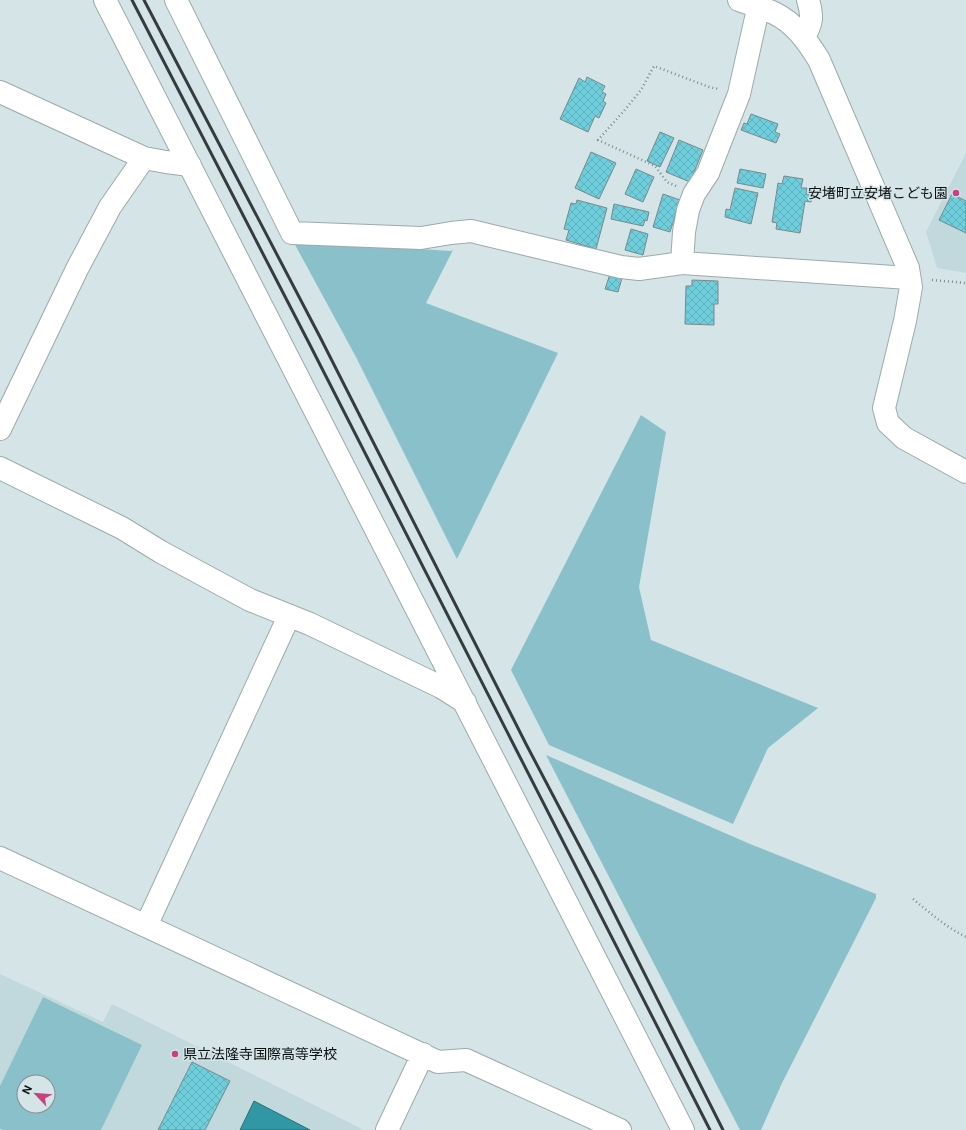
<svg xmlns="http://www.w3.org/2000/svg" width="966" height="1130" font-family="Inter,'Noto Sans JP',sans-serif">
	<defs>
		<pattern id="building-cross-hatch" width="8" height="8" patternUnits="userSpaceOnUse"><rect width="8" height="8" fill="#6ecedc"/><path d="M0 0l8 8M0 8l8-8" fill="none" stroke="#5eb0bc"/></pattern>
	</defs>
	<rect width="100%" height="100%" fill="#d5e4e7"/>
	<path fill="#c1d9dd" d="M966,153V273L937,268L926,232Z
		M0,974L103,1022L112,1004L364,1130H310L254,1101L240,1130H205L230,1081L158,1130H101L142,1045L43,997L0,1086Z"/>
	<path fill="#89c0c9" fill-rule="evenodd" d="M293,241L451,251L453,250L426,303L558,353L457,559L356,357Z
		M641,415L666,432L639,587L651,640L818,708L768,748L733,824L549,745L511,670Z
		M546,755L750,844L876,894V898L782,1083L761,1130H740Z
		M43,997L142,1045L101,1130H3L0,1129V1086ZM24,1082H48V1106H24Z"/>
	<path fill="#3297a5" stroke="#266e78" d="M254,1101L310,1130H240Z"/>
	<path fill="url(#building-cross-hatch)" stroke="#7a888a" d="M587,77L605,86L602,92L606,94L603,101L606,103L599,118L595,116L588,132L560,119L579,78L585,82Z
		M751,114L778,124L775,132L780,134L776,143L741,130L744,123L747,124Z
		M660,132L674,138L660,167L647,161Z
		M679,140L703,150L690,182L666,172Z
		M591,152L616,163L599,199L575,188Z
		M636,169L654,177L643,202L625,194Z
		M740,169L766,174L763,188L737,183Z
		M784,176L803,179L801,188H807L806,194L812,195L811,202L805,201L800,233L776,229L777,223L772,222L778,183L782,184Z
		M735,188L758,193L751,224L725,217L726,209L730,210Z
		M663,194L680,200L670,232L653,227Z
		M952,194L966,201V233L939,220Z
		M577,200L607,208L596,249L566,240L569,230L564,229L571,203L576,204Z
		M614,204L649,212L647,221L645,220L643,226L611,219Z
		M631,229L648,234L643,255L625,250Z
		M610,274L622,278L618,292L605,289Z
		M692,280L718,281V304H714V325L685,324L686,286H692Z
		M192,1062L230,1081L205,1130H158Z"/>
	<g fill="none" stroke-linecap="round" stroke-linejoin="round">
		<g stroke="#9caaac" stroke-width="24">
			<path id="street" d="M105,0L683,1130
				M176,0L292,233L421,238L451,233L471,231L621,267L639,269L682,263L909,278
				M739,0C751,4 763,8 774,13C795,23 808,42 819,60L908,268L911,287L905,321L884,408L888,423L904,438L966,472
				M804,37C812,23 813,17 808,0
				M0,92L144,158L166,162L190,165
				M682,263L684,232L688,210L694,194L708,173L739,94L760,0
				M0,429L77,269L110,207L144,158
				M0,468L122,528L161,552L250,600L310,624L441,687L465,702
				M0,858L438,1062L466,1060L620,1130
				M146,926L289,616
				M387,1130L423,1054"/>
		</g>
		<path stroke="#818c8e" stroke-width="2.5" stroke-dasharray="1 3" stroke-linecap="butt" d="M676,186L667,182L655,166L598,140L623,112L641,90L654,66L709,87L719,89
			M932,280L966,283
			M913,899C930,913 946,927 966,937"/>
		<use href="#street" stroke="#fff" stroke-width="22"/>
		<path stroke="#353c3e" stroke-width="3" d="M132,0L310,345L710,1130
			M144,0L320,337L526,744L598,881L723,1130"/>
	</g>
	<g fill="#c9407c" stroke="#d5e4e7" stroke-width="1.5">
		<circle cx="956" cy="193" r="4"/>
		<circle cx="175" cy="1054" r="4"/>
	</g>
	<g text-anchor="middle" stroke-width="3" stroke-linejoin="round" paint-order="stroke">
		<g font-size="14" fill="#0a0f10" stroke="#d5e4e7" text-anchor="end">
			<text x="948" y="198">安堵町立安堵こども園</text>
			<text x="183" y="1059" text-anchor="start">県立法隆寺国際高等学校</text>
		</g>
	</g>
	<g transform="translate(36 1094) rotate(296)"><circle r="19" fill="#d5e4e7" stroke="#848f91"/>
	<path d="M0-3L7 15L0 10L-7 15Z" fill="#c9407c"/>
	<text y="-6" font-size="11" font-weight="bold" text-anchor="middle" fill="#0a0f10">N</text>
	</g>
</svg>
